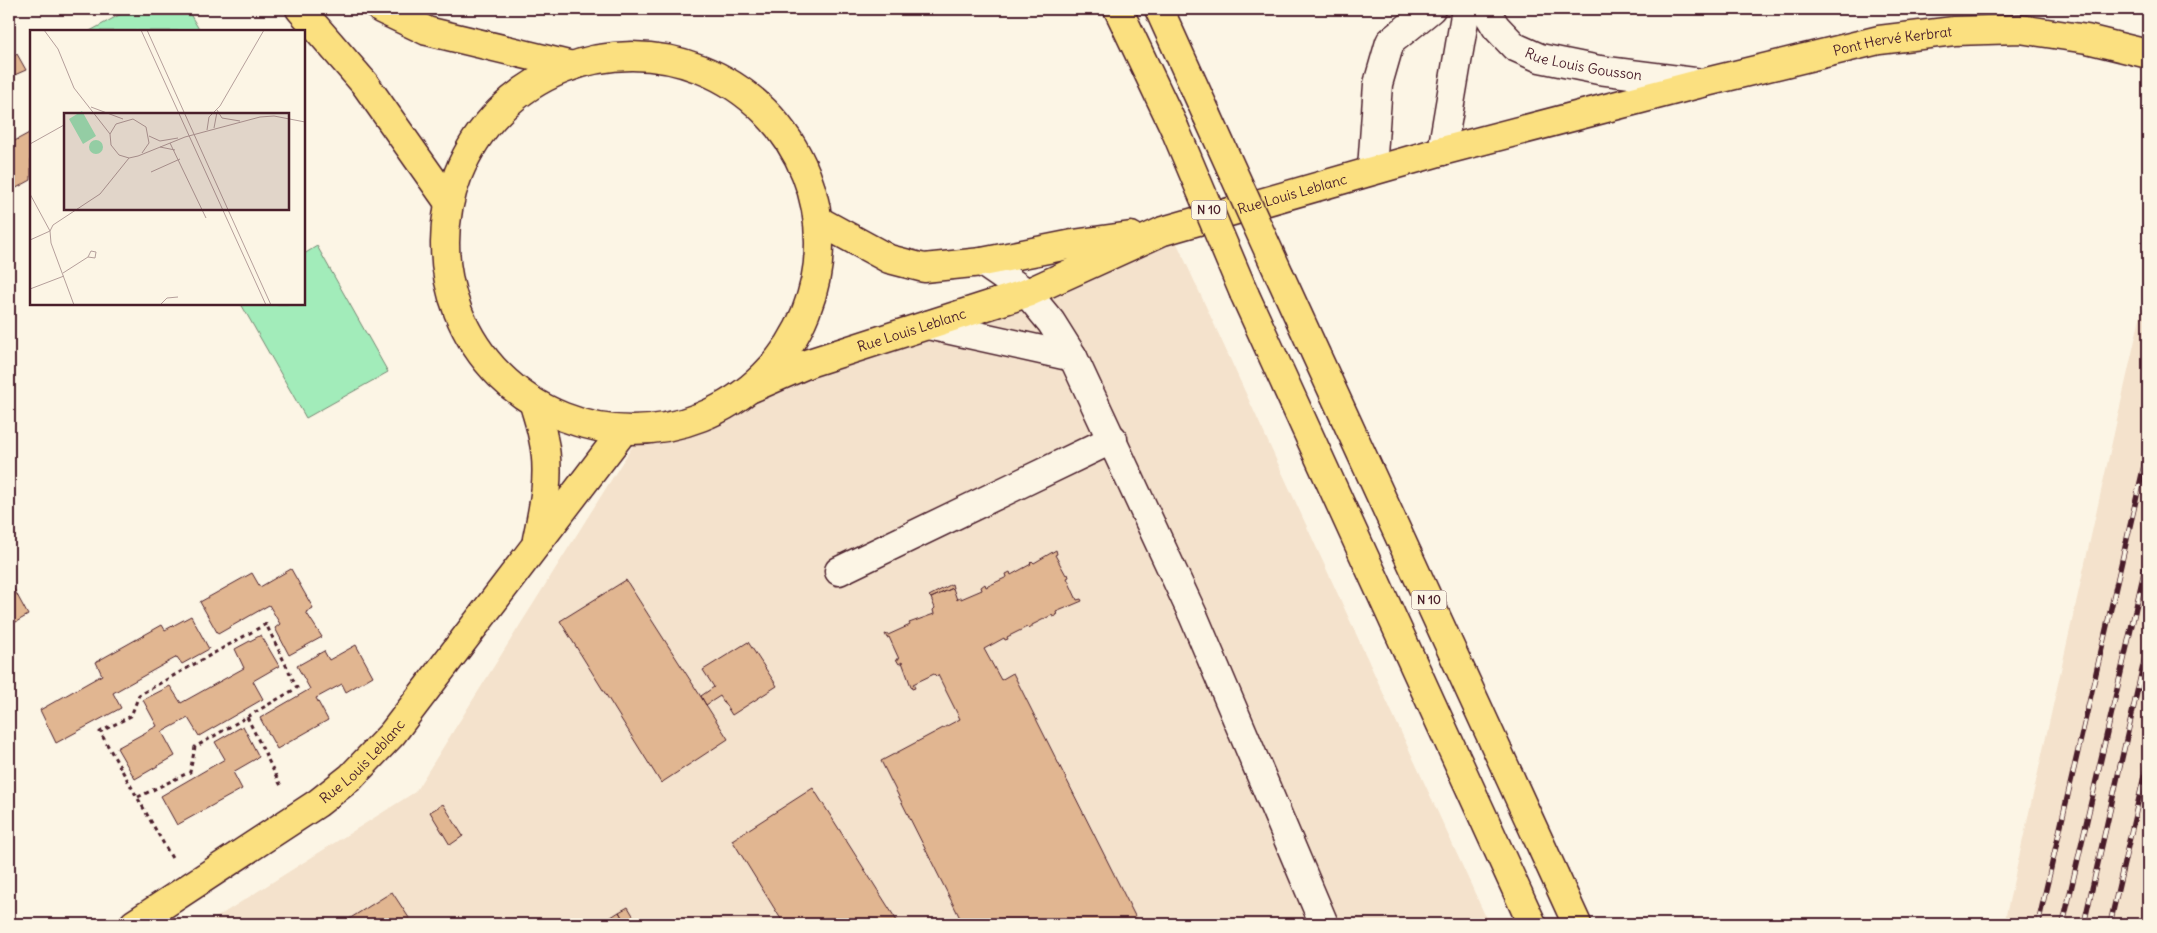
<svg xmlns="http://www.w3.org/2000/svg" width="2157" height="933" font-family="Delius,sans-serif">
	<rect width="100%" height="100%" fill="#fcf5e5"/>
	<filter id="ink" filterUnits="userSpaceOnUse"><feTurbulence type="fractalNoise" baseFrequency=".02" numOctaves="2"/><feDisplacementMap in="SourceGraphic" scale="10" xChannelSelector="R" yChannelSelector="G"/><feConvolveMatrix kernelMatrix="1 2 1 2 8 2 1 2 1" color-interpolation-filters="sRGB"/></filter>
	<g filter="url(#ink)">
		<path fill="#f4e2cc" d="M1176,241L1489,924H206L415,792L635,442L712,429L756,398Z
			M2148,282V924H2004Z"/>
		<path fill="#a2ecba" stroke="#768672" d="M130,9H187L200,31H90Z
			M317,246L388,372L306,418L241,304H304V254Z"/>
		<path fill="#e1b691" stroke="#4a1f2b" d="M17,54L26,70L10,77L9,60Z
			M31,132V180L9,192V144Z
			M1056,550L1057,554L1055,555L1066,575L1068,574L1069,577L1067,578L1077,600L1081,599L1082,601L1056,612L1057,615L1053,617L1052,615L1032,625V627L1029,629L1027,627L1007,637L1008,639L1005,640L1004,638L984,649L1001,680L1013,673L1139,924H963L881,761L960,719L938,675L936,676L934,674L913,684L915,688L912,689L902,662L899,664L896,659H899L889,637L887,638L885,634L888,635L910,625L909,623L934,614L933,610L935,608L931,598L953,588L957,600L961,597V599L982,590L981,587L985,584L986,587L1007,577L1006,574L1010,572L1011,575L1031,564L1030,563L1032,561L1034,563Z
			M291,569L313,608L306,612L322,637L289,655L275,628L280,624L269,605L218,634L200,602L252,573L260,587Z
			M9,580L28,615L9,626Z
			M626,580L728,739L661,783L560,621Z
			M952,584L953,588L931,598L929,596Z
			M191,616L209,649L182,664L177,657L113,693L121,708L56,743L40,710L102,675L96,662L162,625L165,630Z
			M261,635L279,666L253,681L263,699L199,736L188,718L162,732L175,756L135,779L117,748L157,726L143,700L170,686L181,703L244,668L235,649Z
			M748,642L777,686L732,715L720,696L706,705L701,696L714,687L703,670Z
			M356,645L373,676L346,692L342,684L316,698L328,720L277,749L260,718L310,689L297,666L324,651L329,660Z
			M243,726L259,757L233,772L242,789L177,825L161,796L225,759L215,742Z
			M813,788L899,924H784L732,840Z
			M443,804L463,836L450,845L430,812Z
			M392,892L413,924H341Z
			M628,907L638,924H626L619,912Z
			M619,912L626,924H600Z"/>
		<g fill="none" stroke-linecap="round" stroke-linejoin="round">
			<g stroke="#4a1f2b" stroke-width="31">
				<g id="minor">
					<path id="s1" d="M1485,9L1496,27L1515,47L1540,58L1599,70L1702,83"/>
					<path d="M1442,151L1466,9"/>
					<path d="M1372,169L1378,84L1390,42L1431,9"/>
					<path d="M982,262L1027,293L1051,322L1073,357L1193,615L1324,924"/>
					<path d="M928,325L1073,357"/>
					<path d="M839,571L1113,439"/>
				</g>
			</g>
			<g stroke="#4a1f2b" stroke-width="31">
				<g id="major">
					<path d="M300,9L365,84L447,200"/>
					<path d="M381,9L427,31L569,65"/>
					<path d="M1118,9L1174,127"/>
					<path d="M1159,9L1207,115"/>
					<circle cx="632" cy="243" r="187"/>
					<path d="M823,223L889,259L924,268L982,262L1073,244L1131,236"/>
					<path d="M1280,276L1577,924"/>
					<path d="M1244,293L1532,924"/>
					<path id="s2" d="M752,388L809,363L1027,293L1163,231L1442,151L1702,83L1879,40L1954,31L2020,29L2087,39L2148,54"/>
					<path d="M534,404C537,415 541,426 543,438C551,472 544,506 537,539"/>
					<path id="s3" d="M134,924L318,803L351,777L392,734L623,431"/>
				</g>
			</g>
			<path stroke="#4a1f2b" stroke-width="3" stroke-dasharray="4 4" stroke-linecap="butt" d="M247,717L282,788
				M138,797L190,772L195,747L297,688L266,624L139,695L131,716L100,732L173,860"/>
			<use href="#minor" stroke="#fcf5e5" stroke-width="28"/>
			<use href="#major" stroke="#fbe080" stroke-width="28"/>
			<g stroke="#4a1f2b" stroke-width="5.5">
				<path id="rail" d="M2038,924L2148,448
					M2063,924L2148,555
					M2084,924L2148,644
					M2110,924L2148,759"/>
			</g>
			<use href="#rail" stroke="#fcf5e5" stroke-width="4" stroke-dasharray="11" stroke-linecap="butt"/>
			<g stroke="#4a1f2b" stroke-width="31" stroke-linecap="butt">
				<path id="major-bridge" d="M1207,115L1280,276
					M1174,127L1244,293"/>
			</g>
			<use href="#major-bridge" stroke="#fbe080" stroke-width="28"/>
		</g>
	</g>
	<g text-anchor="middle" stroke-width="4" stroke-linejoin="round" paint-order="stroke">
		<g fill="#fcf5e5" stroke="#7f5f63" stroke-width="1">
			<rect x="1191.5" y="200.5" width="35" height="19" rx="4"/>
			<rect x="1411.5" y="590.5" width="35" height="19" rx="4"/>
		</g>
		<g font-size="12" font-weight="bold" fill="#4a1f2b">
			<text x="1209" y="214">N 10</text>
			<text x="1429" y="604">N 10</text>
		</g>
		<g font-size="14" fill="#4a1f2b" stroke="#fcf5e5">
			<text dy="5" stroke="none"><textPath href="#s2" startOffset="1195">Pont Hervé Kerbrat</textPath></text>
			<text dy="5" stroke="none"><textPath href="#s1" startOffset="120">Rue Louis Gousson</textPath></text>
			<text dy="5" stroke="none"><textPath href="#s2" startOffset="575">Rue Louis Leblanc</textPath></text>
			<text dy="5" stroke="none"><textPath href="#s2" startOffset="170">Rue Louis Leblanc</textPath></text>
			<text dy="5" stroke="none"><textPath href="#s3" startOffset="281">Rue Louis Leblanc</textPath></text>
		</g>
	</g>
	<g transform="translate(30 30)">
		<rect width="275" height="275" fill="#fcf5e5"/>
		<path d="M52,81L66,106L53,114L39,89ZM59 117a7 7 0 1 1 14 0a7 7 0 1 1-14 0Z" fill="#a2ecba"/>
		<path fill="none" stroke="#b59f9b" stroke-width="1" d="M14,0L28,19L44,58L80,104M111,0L236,275M117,0L241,275M61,77L93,89M187,80L192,88L210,91M184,98L187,82M177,100L179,87L190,76L234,0M119,106L130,111L148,108M140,113L176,188M0,114L34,95M130,117L145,120M112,123L119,113L116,97L103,89L86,94L80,104L81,115L89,125L99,128L108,126L155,107L230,87L244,86L275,92M121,142L150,129M0,164L20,201L21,213L44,275M0,210L20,201L23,195L70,164L99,128M33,243L58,227L61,221L66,222L65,228L58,227M0,259L34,246M130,275L137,268L148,267"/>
		<path fill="#4a1f2b" fill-opacity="0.15" stroke="#4a1f2b" stroke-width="2.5" d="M34,83H259V180H34Z"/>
		<rect width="275" height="275" fill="none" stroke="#4a1f2b" stroke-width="2.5"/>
	</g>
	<rect width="2157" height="933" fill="none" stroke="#fcf5e5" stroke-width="30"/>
	<rect x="15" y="15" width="2127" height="903" fill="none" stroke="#4a1f2b" stroke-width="2" filter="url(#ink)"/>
</svg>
